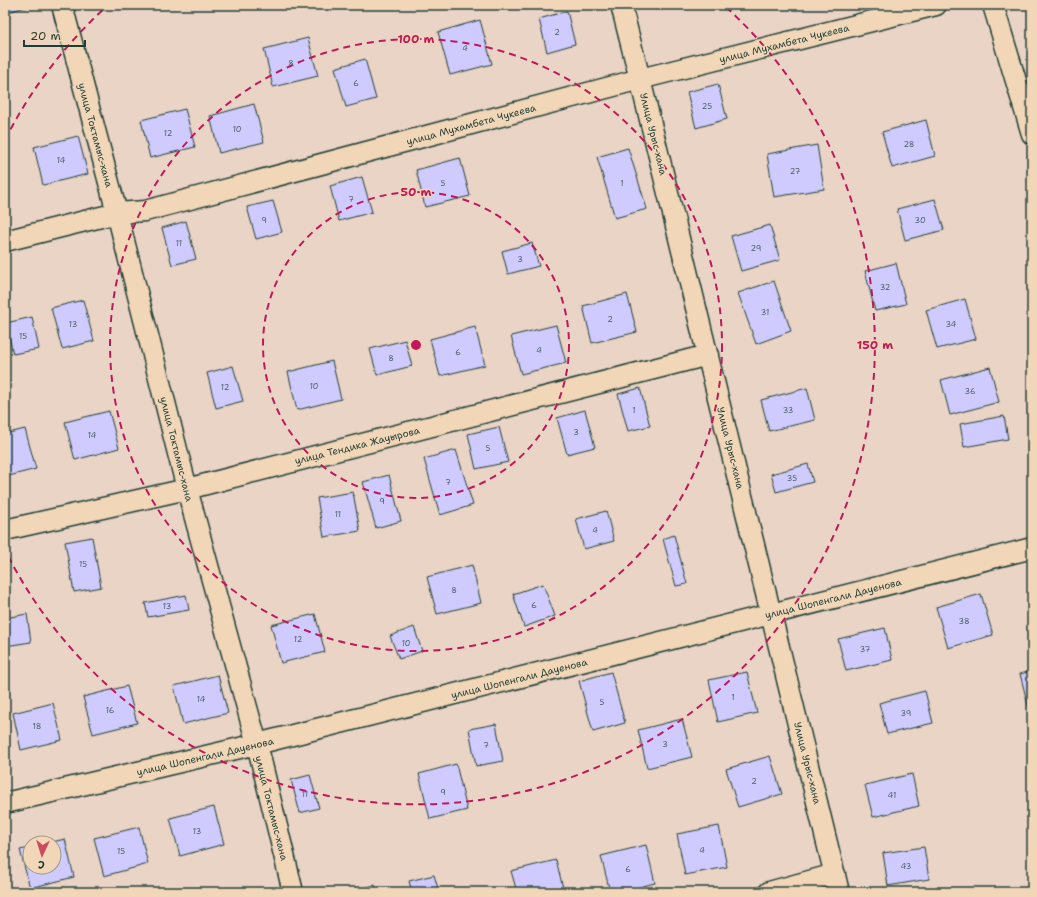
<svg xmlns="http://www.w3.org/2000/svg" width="1037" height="897" font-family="'Shantell Sans',sans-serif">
	<rect width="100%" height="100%" fill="#ead4c6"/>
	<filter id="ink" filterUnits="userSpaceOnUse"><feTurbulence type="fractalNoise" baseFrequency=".025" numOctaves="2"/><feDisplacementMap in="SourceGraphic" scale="8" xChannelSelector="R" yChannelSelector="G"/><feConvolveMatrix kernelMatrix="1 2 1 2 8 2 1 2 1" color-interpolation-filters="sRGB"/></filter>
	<g filter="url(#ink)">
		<path fill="#cfcbfe" stroke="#1f3d34" d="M5,5H32L5,13Z
			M567,11L575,44L547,52L539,19Z
			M480,20L492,64L450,75L438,32Z
			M308,38L318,76L273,87L264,49Z
			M365,59L376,99L346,107L335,68Z
			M718,84L727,119L696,128L687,92Z
			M254,104L264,142L219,153L210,116Z
			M185,109L195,147L150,158L141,120Z
			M926,120L935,156L892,168L882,132Z
			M78,136L88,174L43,185L34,147Z
			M817,145L824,189L774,197L767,154Z
			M628,148L647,209L615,218L597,157Z
			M460,158L470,196L425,207L416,170Z
			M362,177L372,212L339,221L330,186Z
			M935,199L944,230L905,240L897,209Z
			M273,201L282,232L256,239L247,207Z
			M186,221L196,259L172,265L162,228Z
			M770,225L780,260L741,271L731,236Z
			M532,243L539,266L508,274L502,251Z
			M896,263L906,304L875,311L865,271Z
			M774,281L791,331L756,344L738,293Z
			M627,294L637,332L592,343L583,306Z
			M965,299L976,339L937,349L926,310Z
			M83,300L94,341L62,349L51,308Z
			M32,317L39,349L13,354L6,323Z
			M556,325L566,363L521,374L511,336Z
			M475,327L485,365L440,376L430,339Z
			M405,340L412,366L377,375L370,349Z
			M332,361L341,399L297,410L288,372Z
			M233,366L243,401L216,408L207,373Z
			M990,367L999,402L950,415L941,380Z
			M640,388L650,426L628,431L618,394Z
			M807,388L815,420L769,431L761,400Z
			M585,410L595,447L567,454L557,418Z
			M109,411L119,448L75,460L65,422Z
			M1004,416L1008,439L964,447L960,424Z
			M499,427L508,462L476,469L468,434Z
			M25,429L36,469L5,477V434Z
			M456,450L473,505L440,515L424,459Z
			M808,464L813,482L776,492L771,474Z
			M389,475L401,521L376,528L363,482Z
			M353,492L360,531L324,537L317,498Z
			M606,511L614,541L584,549L576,519Z
			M674,535L687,584L676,586L663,539Z
			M92,537L101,587L74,592L65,542Z
			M472,565L481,603L437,614L427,577Z
			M543,584L555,616L524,627L513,594Z
			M981,594L993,635L948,648L936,607Z
			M186,595L189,610L148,617L145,603Z
			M27,614L31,642L5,646V618Z
			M315,614L325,652L281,663L271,625Z
			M414,627L422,651L399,659L390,636Z
			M885,628L892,660L846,671L838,639Z
			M1032,671V708L1029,709L1020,674Z
			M611,672L625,723L593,732L579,681Z
			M747,672L757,713L718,722L709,680Z
			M218,675L228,713L183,724L174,686Z
			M127,686L137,723L93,734L83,697Z
			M925,691L933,723L887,734L879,703Z
			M53,703L62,740L21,750L13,713Z
			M682,719L692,757L647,768L638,730Z
			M496,724L503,761L476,766L469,729Z
			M770,756L782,794L738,807L726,769Z
			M456,764L467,810L430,819L419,774Z
			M912,774L919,806L873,817L865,785Z
			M310,775L319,808L300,813L291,780Z
			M214,807L224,844L180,856L170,818Z
			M719,826L727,867L685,875L677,834Z
			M139,827L148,864L104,876L94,838Z
			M65,839L74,877L30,888L20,850L30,848V867H54V843H48Z
			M646,845L655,883L619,892H610L601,856Z
			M924,847L929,879L888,886L883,853Z
			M556,860L564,892H517L511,871Z
			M434,875L439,892H412L409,881Z
			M375,885L377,892H351V891Z"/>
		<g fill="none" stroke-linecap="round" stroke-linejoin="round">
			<g stroke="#1f3d34" stroke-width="23">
				<path id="minor" d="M62,5L117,213L187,489L257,744L293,892
					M621,5L640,79L839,892
					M993,5L1032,134
					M5,241L117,213L145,211L640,79L936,5
					M5,530L187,489L708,355
					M5,803L257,744L1032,548
					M769,892L835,874"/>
			</g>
			<use href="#minor" stroke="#f1d6b8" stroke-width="20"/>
		</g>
	</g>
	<g fill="none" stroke="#c2185b" stroke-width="2" stroke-dasharray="7 5">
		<circle cx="416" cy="345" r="153"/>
		<circle cx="416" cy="345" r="306"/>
		<path d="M5 140A459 459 0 0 1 106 7M726 7A459 459 0 1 1 5 550"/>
	</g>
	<g text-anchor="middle" stroke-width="3" stroke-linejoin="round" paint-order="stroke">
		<g font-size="8" fill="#4b6066">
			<text x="557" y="35">2</text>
			<text x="465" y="51">4</text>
			<text x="291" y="66">8</text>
			<text x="356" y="86">6</text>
			<text x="707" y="109">25</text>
			<text x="237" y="132">10</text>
			<text x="168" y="136">12</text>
			<text x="909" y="147">28</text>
			<text x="61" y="163">14</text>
			<text x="795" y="174">27</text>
			<text x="443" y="186">5</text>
			<text x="622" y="186">1</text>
			<text x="351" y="202">7</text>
			<text x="264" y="223">9</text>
			<text x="920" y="223">30</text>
			<text x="179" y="246">11</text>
			<text x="756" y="251">29</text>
			<text x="520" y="262">3</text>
			<text x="885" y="290">32</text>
			<text x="765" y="315">31</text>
			<text x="610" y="322">2</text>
			<text x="73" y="327">13</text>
			<text x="951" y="327">34</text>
			<text x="23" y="339">15</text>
			<text x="539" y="353">4</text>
			<text x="458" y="355">6</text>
			<text x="391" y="361">8</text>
			<text x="314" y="389">10</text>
			<text x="225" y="390">12</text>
			<text x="970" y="394">36</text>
			<text x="634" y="413">1</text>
			<text x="788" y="413">33</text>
			<text x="576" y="435">3</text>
			<text x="92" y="438">14</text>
			<text x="488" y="451">5</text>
			<text x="792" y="481">35</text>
			<text x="448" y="485">7</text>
			<text x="382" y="504">9</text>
			<text x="338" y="517">11</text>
			<text x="595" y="533">4</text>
			<text x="83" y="567">15</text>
			<text x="454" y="593">8</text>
			<text x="534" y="608">6</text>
			<text x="167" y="609">13</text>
			<text x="964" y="624">38</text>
			<text x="298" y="642">12</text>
			<text x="406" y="646">10</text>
			<text x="865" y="652">37</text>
			<text x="733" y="700">1</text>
			<text x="201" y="702">14</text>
			<text x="602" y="705">5</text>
			<text x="110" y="713">16</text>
			<text x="906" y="716">39</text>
			<text x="37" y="729">18</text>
			<text x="665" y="747">3</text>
			<text x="486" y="748">7</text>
			<text x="754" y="784">2</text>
			<text x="443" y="795">9</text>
			<text x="305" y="797">11</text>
			<text x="892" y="798">41</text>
			<text x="197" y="834">13</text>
			<text x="702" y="853">4</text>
			<text x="121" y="854">15</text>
			<text x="906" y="869">43</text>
			<text x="628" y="872">6</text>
		</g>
		<g font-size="10" fill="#1f3d34" stroke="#f1d6b8">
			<text transform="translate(784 43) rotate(-14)" y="4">улица Мухамбета Чукеева</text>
			<text transform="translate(471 124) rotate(-15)" y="4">улица Мухамбета Чукеева</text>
			<text transform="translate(654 134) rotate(76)" y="4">Улица Урыс-хана</text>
			<text transform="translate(96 135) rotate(75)" y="4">улица Токтамыс-хана</text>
			<text transform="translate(357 445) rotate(-14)" y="4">улица Тендика Жауырова</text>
			<text transform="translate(731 448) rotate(76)" y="4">Улица Урыс-хана</text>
			<text transform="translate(177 449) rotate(76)" y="4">улица Токтамыс-хана</text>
			<text transform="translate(833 598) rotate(-14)" y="4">улица Шопенгали Дауенова</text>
			<text transform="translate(519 678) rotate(-14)" y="4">улица Шопенгали Дауенова</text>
			<text transform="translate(205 756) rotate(-13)" y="4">улица Шопенгали Дауенова</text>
			<text transform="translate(808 763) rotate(76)" y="4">Улица Урыс-хана</text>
			<text transform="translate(272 808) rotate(76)" y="4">улица Токтамыс-хана</text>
		</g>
	</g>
	<circle cx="416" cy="345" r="6" fill="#c2185b" stroke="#f1d6b8" stroke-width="2"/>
	<g font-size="12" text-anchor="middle" font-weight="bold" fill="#c2185b" stroke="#f1d6b8" stroke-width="3" stroke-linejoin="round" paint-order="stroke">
		<text x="416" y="43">100 m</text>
		<text x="416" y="196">50 m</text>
		<text x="875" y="349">150 m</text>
	</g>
	<rect width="1037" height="897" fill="none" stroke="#f1d6b8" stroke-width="20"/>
	<rect x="10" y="10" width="1017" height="877" fill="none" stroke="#1f3d34" stroke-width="1.5" filter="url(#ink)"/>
	<g transform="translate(42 855) rotate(184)"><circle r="19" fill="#f1d6b8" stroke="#9d9983"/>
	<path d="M0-3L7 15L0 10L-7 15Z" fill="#d1495b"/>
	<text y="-6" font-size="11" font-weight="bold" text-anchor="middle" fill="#1f3d34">С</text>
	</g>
	<path d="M24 40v6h61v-6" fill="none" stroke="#1f3d34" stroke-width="2"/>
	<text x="30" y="40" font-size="12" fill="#1f3d34" stroke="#f1d6b8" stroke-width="3" paint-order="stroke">20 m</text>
</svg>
